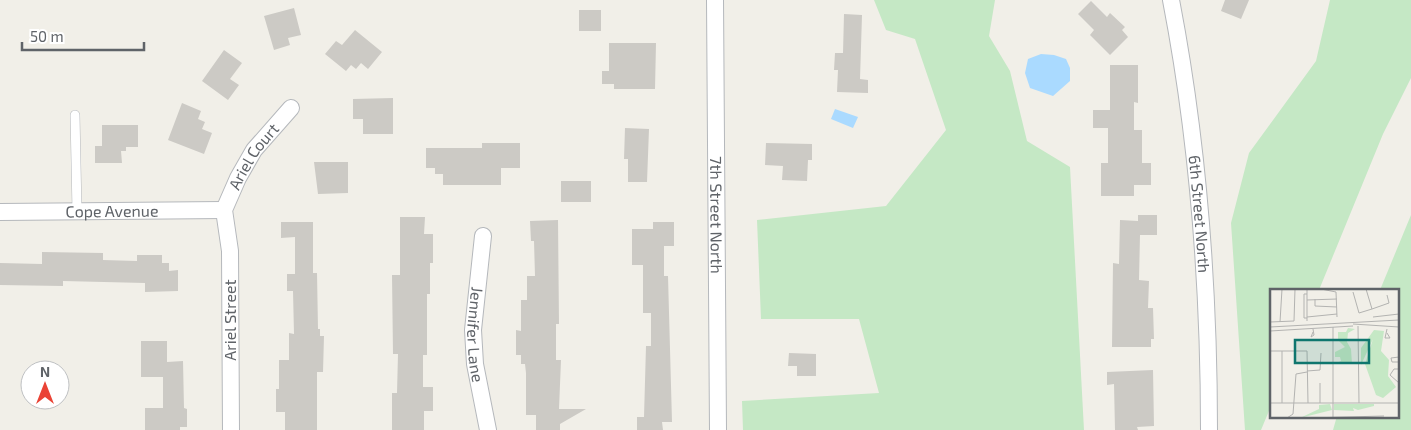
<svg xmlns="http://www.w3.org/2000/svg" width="1411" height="430" font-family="'Exo 2',sans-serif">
	<rect width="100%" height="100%" fill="#f1efe8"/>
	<path fill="#c5e8c5" d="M874,0H995L989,36L1010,71L1027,141L1070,167L1084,430H743L742,401L879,393L859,319H761L757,220L886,206L946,130L915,39L886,30Z
		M1330,0H1411V78L1383,134L1319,290H1271V406L1261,430H1245L1231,223L1249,153L1316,61Z
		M1411,215V430H1333L1337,416H1397V290H1380Z"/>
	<path fill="#aadaff" d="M1041,54L1054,55L1066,59L1070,68V81L1053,96L1030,88L1025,73L1028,59Z
		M835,109L858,117L853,128L831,119Z"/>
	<path fill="#cccac5" d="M1225,0H1249L1241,19L1221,11Z
		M1091,1L1107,17L1110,13L1125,27L1122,30L1128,37L1110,55L1090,35L1094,30L1078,14Z
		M294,8L301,35L288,38L290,45L274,50L264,16Z
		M579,10H601V31H579Z
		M844,14L862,15L860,79L868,80V93L837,92L838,70H834L835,53H843Z
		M355,30L382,52L368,69L361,63L356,69L351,65L346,71L325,54L336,41L342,45Z
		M609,43H656L655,89H614V84H602V71H609Z
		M224,50L242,63L230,79L239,85L228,100L202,81Z
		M1110,65H1138V103L1134,102V130H1142V163H1151V185H1134V196H1101V163H1108V128H1093V110H1110Z
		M393,98V134H363V119H353V99Z
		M182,103L201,111L198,119L205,122L202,129L212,133L204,154L168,140Z
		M102,125H138V147H126V151H121L122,163H95V146H102Z
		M625,128L649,129L647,182H628V159H624Z
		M482,143H520V168H501V185H443V174H435V168H426V148H482Z
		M766,143L812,144V160H808L807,181L782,180L783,166L765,165Z
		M314,162H348V193L318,194Z
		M561,181H591V202H561Z
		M1138,215H1157V235H1140L1139,280L1149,281L1148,308H1153L1154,339H1151V347H1112L1113,263L1119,264L1120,220L1138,221Z
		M400,217H425L424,234H433V263H430V294H427V355H423V387H433V411H424V430H392V393H397L398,354H393L392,275H400Z
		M558,220L559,324H556V360H561L559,409H586L560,424V430H536V415H526V373L525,364H521V355H516V330L521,331V300H527V276H535L534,241H531L530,221Z
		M281,222H313V273H317L318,329H320V336H324L323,372H317V430H285V412H276V389H279V360H289V333L294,334L293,291H287V274H295V237L281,238Z
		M653,222H674V246H664V276H668L672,422H662L663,430H637V417H644L646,346H651V313H643V265H632V229H653Z
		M42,252L103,253V260L137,261V255H162V263H169V271L178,270V291L145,292V283L63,281V286L0,285V263L42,264Z
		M141,341H167V362L183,361L184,408L187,409V427H180V430H145V408H163V377H141Z
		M789,353L816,354V376H797V366H788Z
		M1153,370L1154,426L1137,427L1138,430H1115L1114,384L1107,385V372Z"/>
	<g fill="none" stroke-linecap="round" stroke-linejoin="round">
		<g stroke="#b5b8bc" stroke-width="10">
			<path id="lane" d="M75,115L77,211"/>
		</g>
		<g stroke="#b5b8bc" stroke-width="18">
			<g id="street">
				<path id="s1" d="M715,0L718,430"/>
				<path id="s2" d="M1171,0C1198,140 1209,287 1209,430"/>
				<path id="s3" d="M0,212L224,210"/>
				<path id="s4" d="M483,236L473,330L475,364L488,430"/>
				<path id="s5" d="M231,430L230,251L224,210L238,178L254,150L291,108"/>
			</g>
		</g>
		<use href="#lane" stroke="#fff" stroke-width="9"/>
		<use href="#street" stroke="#fff" stroke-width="16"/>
	</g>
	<g text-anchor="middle" stroke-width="4" stroke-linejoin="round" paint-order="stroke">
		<g font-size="16" fill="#5f6368" stroke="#fff">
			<text dy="6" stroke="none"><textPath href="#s5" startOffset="282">Ariel Court</textPath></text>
			<text dy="6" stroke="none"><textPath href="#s3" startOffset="112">Cope Avenue</textPath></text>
			<text dy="6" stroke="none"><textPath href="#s2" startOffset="216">6th Street North</textPath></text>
			<text dy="6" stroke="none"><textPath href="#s1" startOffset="215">7th Street North</textPath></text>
			<text transform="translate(230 320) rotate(-90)" y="6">Ariel Street</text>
			<text dy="6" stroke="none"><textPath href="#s4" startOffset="99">Jennifer Lane</textPath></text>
		</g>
	</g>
	<g transform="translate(1270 289)">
		<rect width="129" height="129" fill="#f1efe8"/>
		<path d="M78,39L85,40L78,44L77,53L81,60L82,75H64L71,72L70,68H65V63L75,58L68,51V43H76ZM104,41L114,42L111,62L119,71L118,87L126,98L113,109L106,106L95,75L103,50L91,76V59ZM64,115H104V117L88,121L83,119L84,122L64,121ZM49,116L60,115L62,121L30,129L49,120Z" fill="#c5e8c5"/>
		<path fill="none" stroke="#b3b3b1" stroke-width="1" d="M37,0V32M51,0L66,3L67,28M83,3L89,24L102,20L96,0M37,5H34V29H37M45,10V17L67,18M37,11L67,10M102,20L119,14L117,6M37,28L67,25M103,28L129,25M0,33L24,32L25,0M10,33L12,0M83,35L129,38M88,37L89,114M0,38L129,31M63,38V129M43,40L44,46L41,48L43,43M117,40L115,49H120L117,44M0,42L83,37M0,62H37M12,62V114M37,62L38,114M129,68L121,69L122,73H129M129,80H124L120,86L129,94M37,82L50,81L51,64M50,94V114M0,114H129M17,129L23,125L26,85L37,83M38,129L114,127"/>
		<path fill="#0f766e" fill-opacity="0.15" stroke="#0f766e" stroke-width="2.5" d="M25,51H99V74H25Z"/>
		<rect width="129" height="129" fill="none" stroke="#5f6368" stroke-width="2.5"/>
	</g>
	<g transform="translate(45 385)"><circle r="24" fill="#ffffff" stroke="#bfc1c3"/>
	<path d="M0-4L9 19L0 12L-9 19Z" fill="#ea4335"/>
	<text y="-8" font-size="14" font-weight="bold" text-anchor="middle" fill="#5f6368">N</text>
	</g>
	<path d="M22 42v8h122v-8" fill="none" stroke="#5f6368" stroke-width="2.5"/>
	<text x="30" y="42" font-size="15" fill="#5f6368" stroke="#ffffff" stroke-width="4" paint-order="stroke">50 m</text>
</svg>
